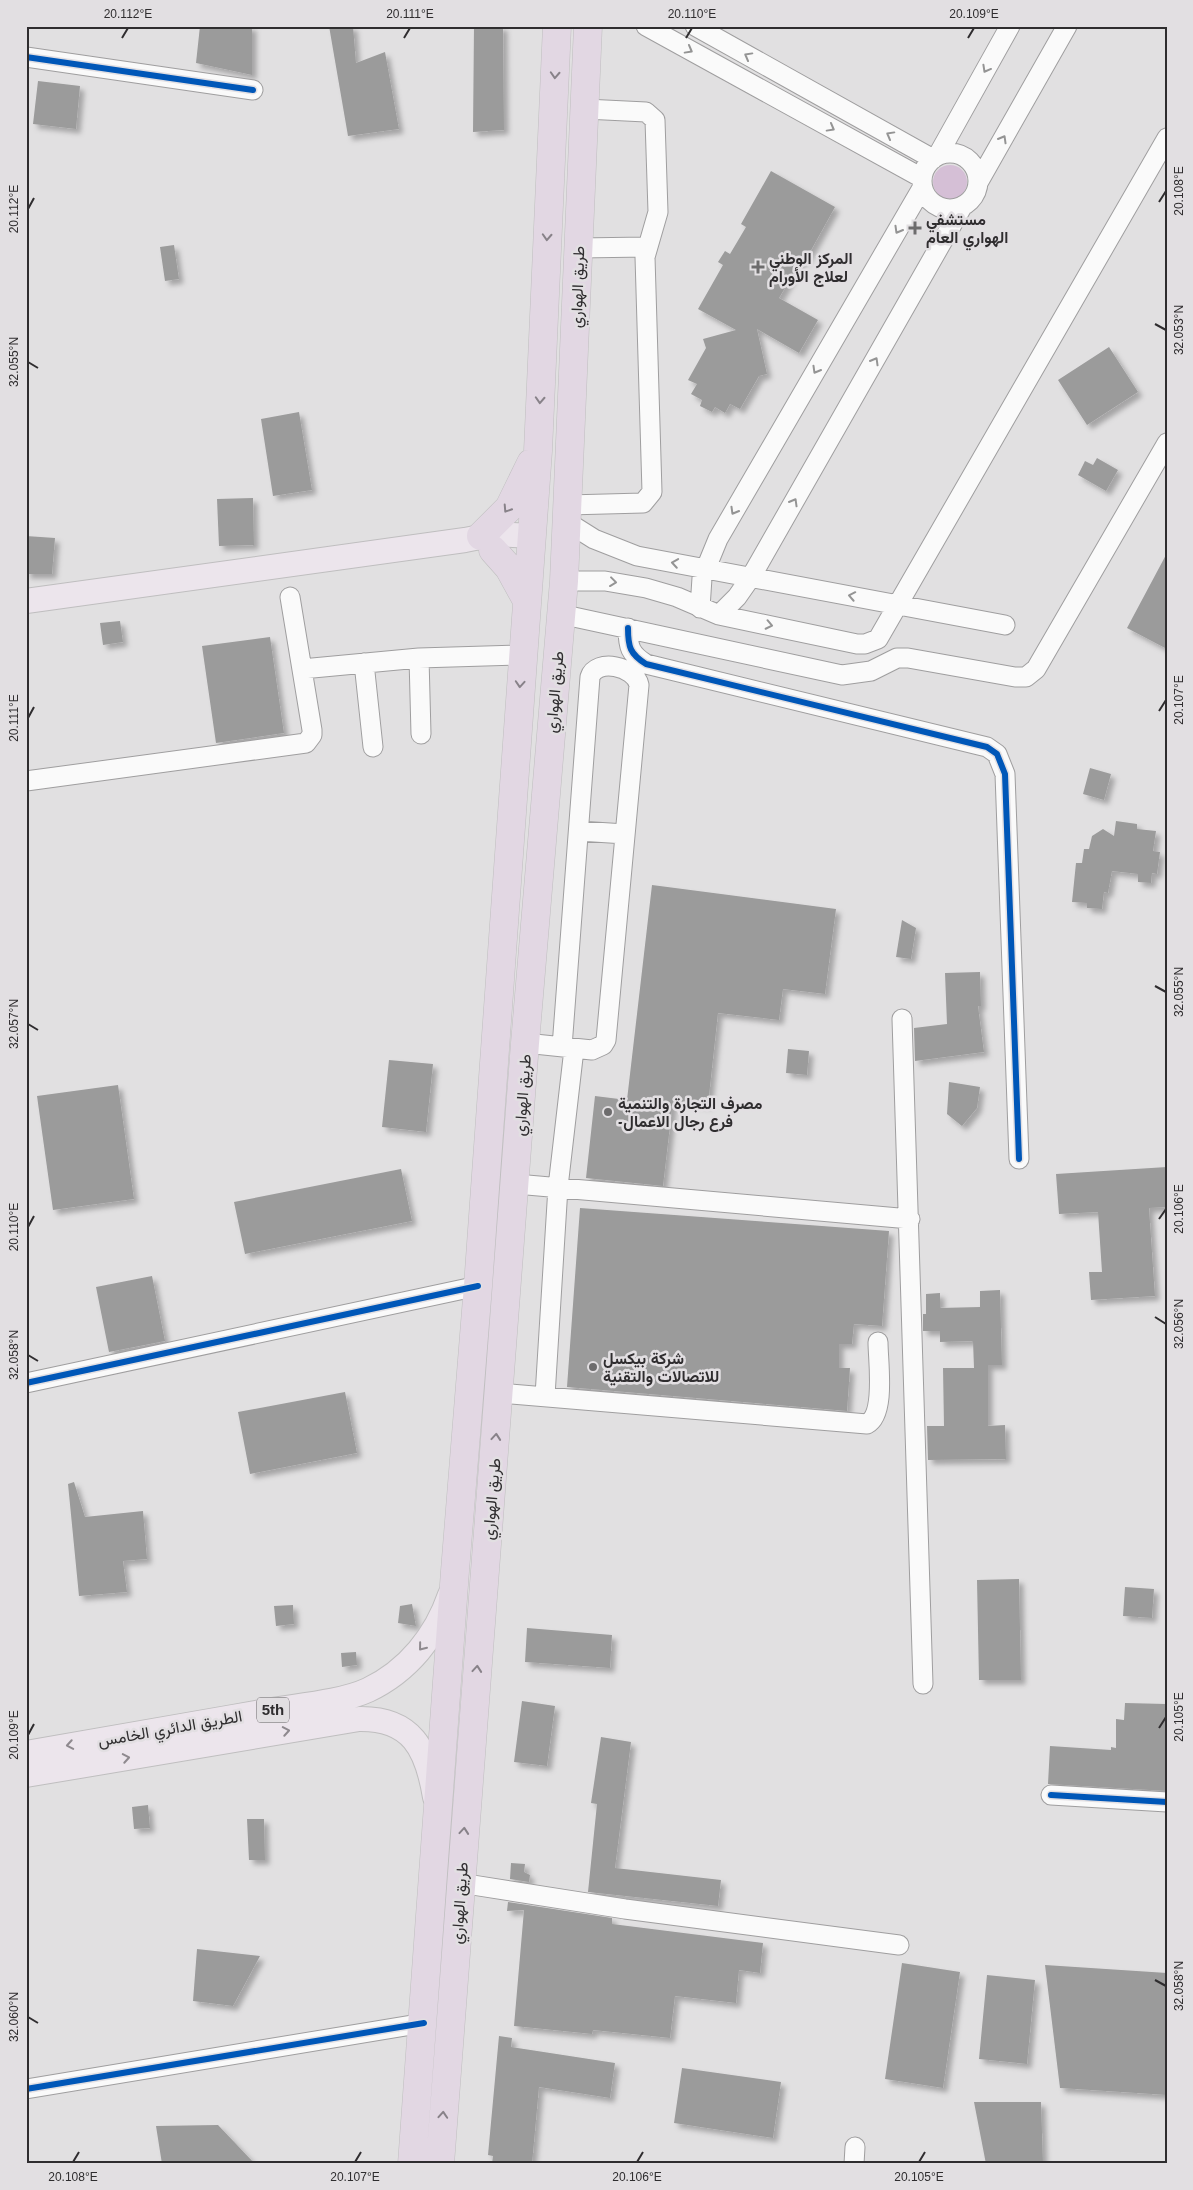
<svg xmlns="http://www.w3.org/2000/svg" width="1193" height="2190" font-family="Arial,Vazirmatn,sans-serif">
	<defs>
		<filter id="shadow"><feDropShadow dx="4.5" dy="4.5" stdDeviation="2.5" flood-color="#0004"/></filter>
	</defs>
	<rect width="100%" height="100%" fill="#e1e0e1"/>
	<path fill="#d5bfd6" d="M933 182a17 17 0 1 1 34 0a17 17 0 1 1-34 0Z"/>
	<path fill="#9b9b9b" filter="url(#shadow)" d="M200,26H252V75L196,63Z
		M329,26H353L356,63L385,52L399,129L348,136Z
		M474,26H503L504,130L473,132Z
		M38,81L80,86L76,129L33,124Z
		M771,171L835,207L805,261L802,259L779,298L818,320L799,353L757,329L767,374L759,376L740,409L730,404L725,413L715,407L712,412L700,406L702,400L691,394L697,384L688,380L706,348L703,339L736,330L698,309L723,265L718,262L725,251L730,254L746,227L741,224Z
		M174,245L179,279L165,281L160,247Z
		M1109,347L1138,392L1087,425L1058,380Z
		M299,412L312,490L273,496L261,419Z
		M1097,458L1118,470L1106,491L1078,475L1085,461L1093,465Z
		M253,498L254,545L219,546L217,499Z
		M26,536L55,538L52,574H26Z
		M1167,553V649L1127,628Z
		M120,621L123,642L103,645L100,623Z
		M270,637L284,733L216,743L202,646Z
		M1090,768L1111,774L1104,800L1083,794Z
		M1116,821L1137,824V829L1156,831L1153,851L1160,852L1157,874L1152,873L1151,883L1138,882V874L1112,871L1108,893L1104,892L1102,909L1087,908V903L1072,902L1076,863H1082L1084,849H1089L1092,836L1103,829L1114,836Z
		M652,885L836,909L825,994L783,989L779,1020L718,1013L708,1105L673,1100L663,1186L586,1178L595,1096L627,1100Z
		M902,920L916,928L911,959L896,957Z
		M980,972L981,1006H978L984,1052L915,1061L914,1028L947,1024L945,973Z
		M788,1049L809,1051L807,1075L786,1073Z
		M389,1060L433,1064L426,1132L382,1127Z
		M949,1082L980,1087L977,1108L962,1126L947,1114Z
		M118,1085L134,1199L53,1210L37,1096Z
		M1167,1167V1207L1149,1208L1155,1296L1091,1300L1089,1272H1102L1098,1212L1059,1214L1056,1174Z
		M401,1169L412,1221L245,1254L234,1202Z
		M580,1208L889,1231L882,1326L854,1324L852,1344H839V1368H850L847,1411L567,1387Z
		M152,1276L165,1341L109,1352L96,1287Z
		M1000,1290L1002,1365H988V1426L1005,1425L1006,1459L928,1460L927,1426H944L943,1368H974L973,1341L940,1342V1331H923V1314H926V1294L940,1293V1308L980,1307V1291Z
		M345,1392L357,1453L250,1474L238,1412Z
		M74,1482L85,1517L143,1511L147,1559L123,1561L127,1592L79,1596L68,1484Z
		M1019,1579L1021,1680H979L977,1580Z
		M1125,1587L1154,1589L1152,1618L1123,1616Z
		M412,1604L416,1626L398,1623L400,1606Z
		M293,1605L294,1624L276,1626L274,1606Z
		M527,1628L612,1635L610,1668L525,1662Z
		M356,1652L357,1665L342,1667L341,1653Z
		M522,1701L555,1706L547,1766L514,1762Z
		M1125,1703L1166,1704L1167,1791L1048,1784L1050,1746L1111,1750V1747L1116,1748V1719L1124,1720Z
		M601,1737L631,1742L615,1868L721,1880L718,1906L588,1892L597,1804L591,1803Z
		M148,1805L150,1828L134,1829L132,1807Z
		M247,1819H264L265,1860H249Z
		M511,1863L525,1864L524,1872L530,1875L529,1882L510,1879Z
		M508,1902L612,1918V1924L763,1943L760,1973L739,1970L736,2003L675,1996L670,2038L593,2030L592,2034L514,2026L524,1910L507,1911Z
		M197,1949L260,1956L233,2006L193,2001Z
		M902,1963L960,1972L943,2088L885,2079Z
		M1045,1965L1167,1973V2095L1060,2088Z
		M987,1975L1035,1980L1027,2064L979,2059Z
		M499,2036L512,2038L511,2047L615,2063L610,2098L539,2087L532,2164H492L493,2156L488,2155Z
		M682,2068L781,2082L773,2138L674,2123Z
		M974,2102H1041L1043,2164H986Z
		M218,2125L255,2164H162L156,2126Z"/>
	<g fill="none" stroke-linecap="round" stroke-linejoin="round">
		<g stroke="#9f9e9f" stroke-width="21">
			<path id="minor" d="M646,26L922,178
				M695,26L933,159
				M26,57L253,90
				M922 181a28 28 0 1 1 56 0a28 28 0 1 1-56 0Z
				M938,155L1010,26
				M979,181L1067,26
				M579,248L646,247
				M568,505L643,503L652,492L645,257L658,212L655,120L646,112L585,109
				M567,522L594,539L637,556L1005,625
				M564,581H605L646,588L677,597L719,615L857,644H865L878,639L1167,138
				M700,608L702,578L718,539L922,188
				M560,614L842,675L871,671L897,658H908L1015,677H1026L1036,669L1167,443
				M719,615L737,597L751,577L962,207
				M628,628C628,647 630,654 646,664L987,747L997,754L1005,774L1019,1159
				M419,658L421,734
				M364,663L373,747
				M302,669L419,658L522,655
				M26,781L306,743L312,735V730L290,597
				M579,831L625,834
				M902,1019L923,1684
				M525,1043L592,1050L603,1045L606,1040L639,685C635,666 596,658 590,677L562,1047
				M516,1184L910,1219
				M26,1383L478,1286
				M499,1393L867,1424C886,1414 878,1362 878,1342
				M545,1396L558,1187L574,1049
				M1051,1795L1167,1802
				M460,1883L625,1909L899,1945
				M26,2089L424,2023
				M854,2164L855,2147"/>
		</g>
		<g stroke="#bfbebf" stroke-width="26">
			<path id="major" d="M26,601L465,540L495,534L532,536
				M26,1753C105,1739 183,1726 261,1712C292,1706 340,1703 368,1690C408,1671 436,1636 450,1595
				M26,1775L359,1719C412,1718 427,1749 435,1797"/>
		</g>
		<g stroke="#bfbebf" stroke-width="29">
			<path id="highway" d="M481,536L509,508L531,463
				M493,550L509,568L526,599
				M412,2164L455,1571L478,1286L538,451L557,26
				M440,2164L525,1043L564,581L588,26"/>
		</g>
		<use href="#minor" stroke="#fafafa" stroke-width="19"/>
		<use href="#major" stroke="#ece5ec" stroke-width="24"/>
		<use href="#highway" stroke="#e2d7e3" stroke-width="28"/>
		<g stroke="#e2dfe2" stroke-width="9">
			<path id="cycleway" d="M26,57L253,90
				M628,628C628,647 630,654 646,664L987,747L997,754L1005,774L1019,1159
				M26,1383L478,1286
				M1051,1795L1167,1802
				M26,2089L424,2023"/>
		</g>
		<use href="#cycleway" stroke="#0057b8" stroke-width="6"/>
	</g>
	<defs><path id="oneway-chevron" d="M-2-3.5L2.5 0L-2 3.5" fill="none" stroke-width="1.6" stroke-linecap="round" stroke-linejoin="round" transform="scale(1.25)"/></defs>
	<g stroke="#949494">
		<use href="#oneway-chevron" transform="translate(689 50) rotate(29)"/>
		<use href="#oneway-chevron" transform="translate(748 56) rotate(-151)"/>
		<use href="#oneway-chevron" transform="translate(986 69) rotate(119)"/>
		<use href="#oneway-chevron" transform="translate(831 128) rotate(29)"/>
		<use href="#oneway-chevron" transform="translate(890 135) rotate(-151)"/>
		<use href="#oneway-chevron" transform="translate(1003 139) rotate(-60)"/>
		<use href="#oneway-chevron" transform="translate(898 230) rotate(120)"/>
		<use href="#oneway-chevron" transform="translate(875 361) rotate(-60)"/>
		<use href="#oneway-chevron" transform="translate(816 370) rotate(120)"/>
		<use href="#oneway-chevron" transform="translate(794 502) rotate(-60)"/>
		<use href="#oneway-chevron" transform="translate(734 511) rotate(120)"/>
		<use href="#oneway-chevron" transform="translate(675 563) rotate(-171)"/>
		<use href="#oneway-chevron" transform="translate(613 582) rotate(7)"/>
		<use href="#oneway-chevron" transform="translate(852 596) rotate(-169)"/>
		<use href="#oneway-chevron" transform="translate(769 625) rotate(12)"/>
	</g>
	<g stroke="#888289">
		<use href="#oneway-chevron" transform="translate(555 75) rotate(93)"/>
		<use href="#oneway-chevron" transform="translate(547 237) rotate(93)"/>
		<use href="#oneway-chevron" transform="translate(540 400) rotate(93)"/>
		<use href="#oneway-chevron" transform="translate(507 509) rotate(123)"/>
		<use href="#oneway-chevron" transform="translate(520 684) rotate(94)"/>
		<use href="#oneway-chevron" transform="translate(496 1437) rotate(-85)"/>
		<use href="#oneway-chevron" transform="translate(477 1669) rotate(-85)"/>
		<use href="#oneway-chevron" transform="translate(464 1831) rotate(-85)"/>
		<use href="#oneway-chevron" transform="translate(443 2115) rotate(-86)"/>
	</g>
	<g stroke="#8e898e">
		<use href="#oneway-chevron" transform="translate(422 1647) rotate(129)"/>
		<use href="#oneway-chevron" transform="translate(286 1731) rotate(-10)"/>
		<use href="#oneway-chevron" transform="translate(70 1745) rotate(170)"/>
		<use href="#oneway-chevron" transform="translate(126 1758) rotate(-10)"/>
	</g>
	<path fill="none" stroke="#2f2d2f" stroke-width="2" d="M122,38L128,28M404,38L410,28M686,38L692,28M968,38L974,28M1159,202L1166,191M28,209L34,198M1155,324L1166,330M28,362L38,368M1159,711L1166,700M28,718L34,707M1155,986L1166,992M28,1024L38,1030M1159,1219L1166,1209M28,1227L34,1216M1155,1317L1166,1324M28,1355L38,1361M1159,1728L1166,1717M28,1735L34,1724M1155,1980L1166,1986M28,2017L38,2023M73,2162L79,2152M355,2162L361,2152M637,2162L643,2152M919,2162L925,2152"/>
	<g fill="#6d6c6d" stroke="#e2dfe2" stroke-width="2">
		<path d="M912.5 220.5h5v5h5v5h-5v5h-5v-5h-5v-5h5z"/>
		<path d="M755.5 259.5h5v5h5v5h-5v5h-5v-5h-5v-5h5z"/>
		<circle cx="608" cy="1112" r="5"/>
		<circle cx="593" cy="1367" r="5"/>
	</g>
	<g text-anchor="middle" stroke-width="5" stroke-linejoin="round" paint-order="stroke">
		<rect fill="#e2dfe2" stroke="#656265" stroke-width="1" x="257" y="1697.5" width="32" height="25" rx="4"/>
		<g font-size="15" font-weight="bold" fill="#2f2d2f">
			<text x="273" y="1715">5th</text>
		</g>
		<g font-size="16" font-weight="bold" fill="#2f2d2f" stroke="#e2dfe2" text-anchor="start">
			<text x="926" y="225">مستشفي<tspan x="926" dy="18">الهواري العام</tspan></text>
			<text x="769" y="264">المركز الوطني<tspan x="769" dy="18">لعلاج الأورام</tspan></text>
			<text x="618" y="1109">مصرف التجارة والتنمية<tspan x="618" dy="18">-فرع رجال الاعمال</tspan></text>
			<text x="603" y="1364">شركة بيكسل<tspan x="603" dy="18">للاتصالات والتقنية</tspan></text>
		</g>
		<g font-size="16" fill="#2f2d2f" stroke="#e2dfe2">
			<text transform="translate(577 287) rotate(-88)" y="6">طريق الهواري</text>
			<text transform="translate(554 692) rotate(-85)" y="6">طريق الهواري</text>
			<text transform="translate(522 1095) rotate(-86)" y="6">طريق الهواري</text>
			<text transform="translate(491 1499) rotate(-85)" y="6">طريق الهواري</text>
			<text transform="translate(170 1728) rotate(-10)" y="6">الطريق الدائري الخامس</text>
			<text transform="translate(459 1903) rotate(-86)" y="6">طريق الهواري</text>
		</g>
	</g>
	<rect width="1193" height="2190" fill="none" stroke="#e2dfe2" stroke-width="55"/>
	<rect x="28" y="28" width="1138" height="2134" fill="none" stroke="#2f2d2f" stroke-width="2"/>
	<g font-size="12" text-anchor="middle" fill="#2f2d2f">
		<text x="128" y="18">20.112°E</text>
		<text x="410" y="18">20.111°E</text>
		<text x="692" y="18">20.110°E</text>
		<text x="974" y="18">20.109°E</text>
		<text transform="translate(1179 191) rotate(-90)" y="4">20.108°E</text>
		<text transform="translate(14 209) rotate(-90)" y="4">20.112°E</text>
		<text transform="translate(1179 330) rotate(-90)" y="4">32.053°N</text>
		<text transform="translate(14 362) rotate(-90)" y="4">32.055°N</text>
		<text transform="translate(1179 700) rotate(-90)" y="4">20.107°E</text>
		<text transform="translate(14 718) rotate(-90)" y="4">20.111°E</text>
		<text transform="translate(1179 992) rotate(-90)" y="4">32.055°N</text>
		<text transform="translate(14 1024) rotate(-90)" y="4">32.057°N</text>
		<text transform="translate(1179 1209) rotate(-90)" y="4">20.106°E</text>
		<text transform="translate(14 1227) rotate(-90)" y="4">20.110°E</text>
		<text transform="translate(1179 1324) rotate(-90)" y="4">32.056°N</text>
		<text transform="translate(14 1355) rotate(-90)" y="4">32.058°N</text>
		<text transform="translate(1179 1717) rotate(-90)" y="4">20.105°E</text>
		<text transform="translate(14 1735) rotate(-90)" y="4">20.109°E</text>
		<text transform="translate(1179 1986) rotate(-90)" y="4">32.058°N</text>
		<text transform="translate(14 2017) rotate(-90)" y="4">32.060°N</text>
		<text x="73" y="2181">20.108°E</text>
		<text x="355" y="2181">20.107°E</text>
		<text x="637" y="2181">20.106°E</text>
		<text x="919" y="2181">20.105°E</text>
	</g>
</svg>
